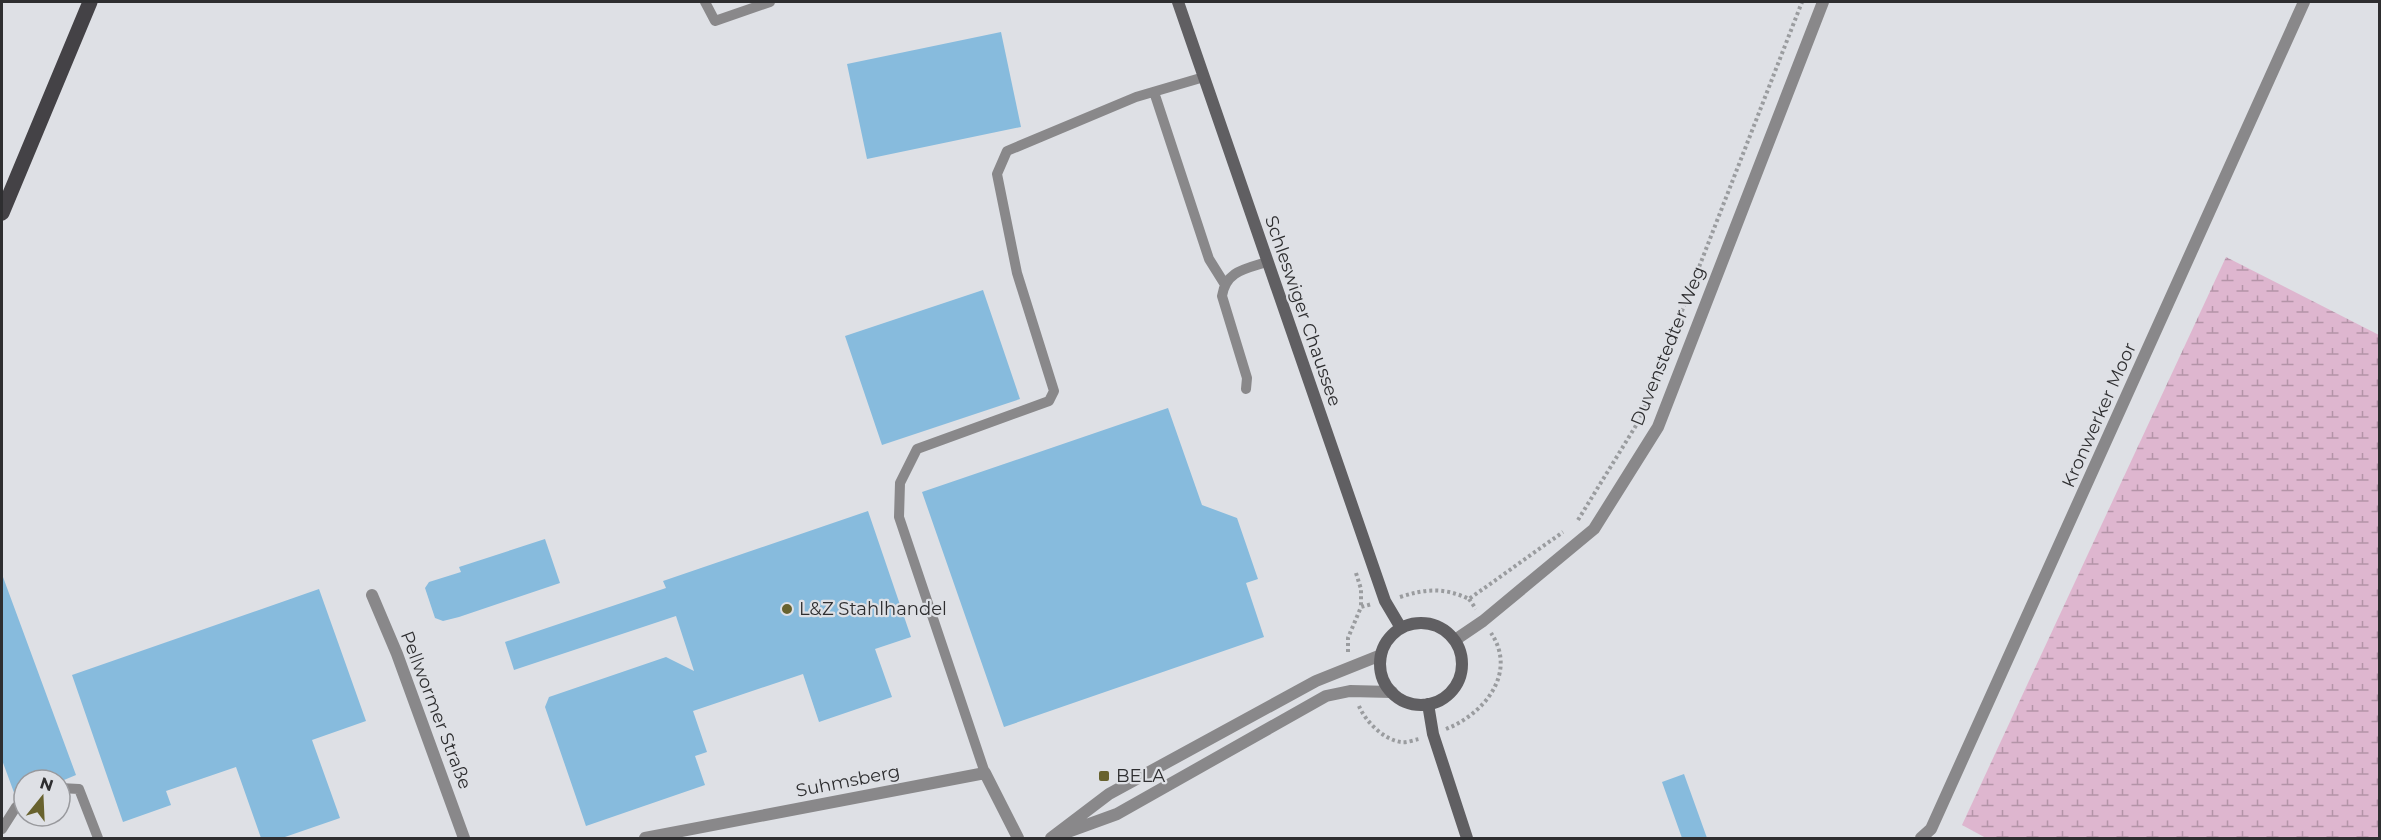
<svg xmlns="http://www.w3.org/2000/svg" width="2381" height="840" font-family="Montserrat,sans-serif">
	<defs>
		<pattern id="wetland-marsh" width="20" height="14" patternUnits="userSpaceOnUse" patternTransform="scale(1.5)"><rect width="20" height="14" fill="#deb6cf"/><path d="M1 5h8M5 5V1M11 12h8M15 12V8" fill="none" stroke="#b494a8"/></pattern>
	</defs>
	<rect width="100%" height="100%" fill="#dee0e5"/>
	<path fill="url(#wetland-marsh)" d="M2226,257L2379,335V838H1986L1962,825Z"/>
	<path fill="#87bbdd" d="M1001,32L1021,127L867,159L847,64Z
		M983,290L1020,399L882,445L845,336Z
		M1168,408L1202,505L1237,518L1258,579L1246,583L1264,637L1004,727L922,492Z
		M868,511L911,637L875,649L892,697L819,722L803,674L693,711L707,752L695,756L705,785L586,826L545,707L549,697L666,657L694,671L676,616L514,670L505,642L666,588L663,581Z
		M545,539L560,583L459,617L443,621L435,618L425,588L429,582L461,572L459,567Z
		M3,577L76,775L64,780H24V795L16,798L2,760Z
		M319,589L366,721L312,740L340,818L282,838H261L236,767L166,791L171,805L123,822L72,675Z
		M1684,774L1707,838H1682L1662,782Z"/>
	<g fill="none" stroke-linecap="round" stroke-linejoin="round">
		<path stroke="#9a9c9f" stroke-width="4" stroke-dasharray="3 3" stroke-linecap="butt" d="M1578,520L1640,419L1802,2
			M1356,573L1361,589V607
			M1400,597C1425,589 1444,587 1469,599L1563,532
			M1469,599L1476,609
			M1348,652V638L1361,607L1372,604
			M1359,706C1365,721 1384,740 1401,742C1406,743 1414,740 1419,739
			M1446,729C1484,714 1518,673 1491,633"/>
		<path stroke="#89888a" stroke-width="10" d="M705,2L715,21L770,2
			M1154,92L1209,259L1224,283
			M1246,389L1247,378L1222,296C1226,271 1245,269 1267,262
			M985,773L899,517L900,483L917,449L1049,401L1054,391L1017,273L997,174L1007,151L1136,97L1204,77
			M60,788L79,789L98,838
			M2,829L16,807L24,802"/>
		<path stroke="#89888a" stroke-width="12" d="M372,595L397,654L464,838
			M645,838L985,773L1018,838
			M1921,838L1931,829L2304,2"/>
		<path stroke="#89888a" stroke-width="12" d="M1455,640L1483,621L1594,529L1658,427L1823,2
			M1062,834L1117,814L1326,696L1350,691L1392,692
			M1051,838L1109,794L1316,681L1381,655"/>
		<path stroke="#605f62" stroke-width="12" d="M1178,2L1385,601L1401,628
			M1380 664a41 41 0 1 1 82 0a41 41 0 1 1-82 0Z
			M1428,704L1433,734L1467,838"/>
		<path stroke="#444246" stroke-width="15" d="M2,213L90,2"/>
	</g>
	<g fill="#68622e" stroke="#dee0e5" stroke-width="2">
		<circle cx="787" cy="609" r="6"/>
		<rect x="1098" y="770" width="12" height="12" rx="3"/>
	</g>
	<g text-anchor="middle" stroke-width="4.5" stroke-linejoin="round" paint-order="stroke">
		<g font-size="18" fill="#2e2e30" stroke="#dee0e5">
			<text transform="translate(1303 311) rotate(71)" y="6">Schleswiger Chaussee</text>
			<text transform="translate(1668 346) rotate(-68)" y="6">Duvenstedter Weg</text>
			<text transform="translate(2099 415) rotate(-66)" y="6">Kronwerker Moor</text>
			<text transform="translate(436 710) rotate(69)" y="6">Pellwormer Straße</text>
			<text transform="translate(848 781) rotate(-11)" y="6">Suhmsberg</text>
		</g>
		<g font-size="18" fill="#2e2e30" stroke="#dee0e5" text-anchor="start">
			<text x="799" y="615">L&amp;Z Stahlhandel</text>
			<text x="1116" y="782">BELA</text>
		</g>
	</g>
	<rect width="2381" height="840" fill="none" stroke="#2e2e30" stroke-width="6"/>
	<g transform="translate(42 798) rotate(18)"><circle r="28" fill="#dee0e5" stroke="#98999d" stroke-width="1.5"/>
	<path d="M0-4.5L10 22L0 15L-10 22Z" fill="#68622e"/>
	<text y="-9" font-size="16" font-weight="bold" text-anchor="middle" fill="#2e2e30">N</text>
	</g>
</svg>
